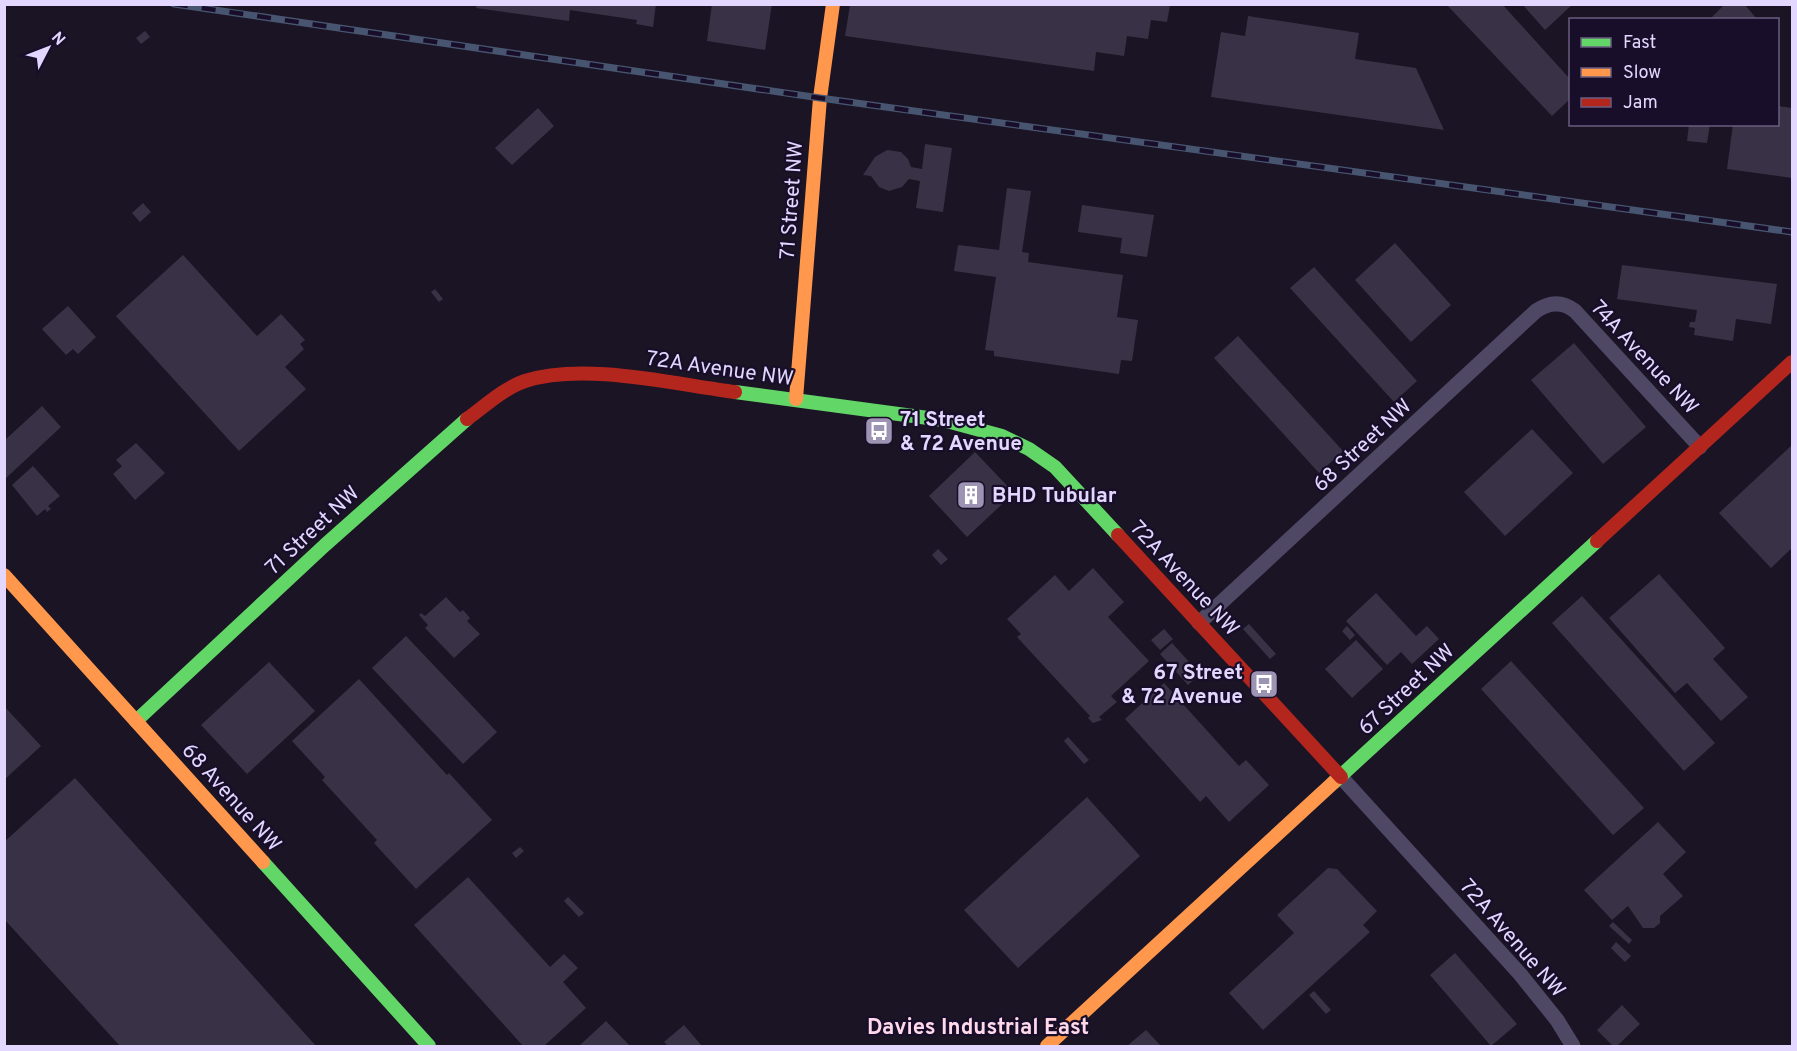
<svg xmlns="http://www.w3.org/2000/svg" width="1797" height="1051" font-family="Overpass,sans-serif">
	<rect width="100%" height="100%" fill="#1a1424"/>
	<path fill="#393246" d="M477,4H656L653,27L636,24L637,20L570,10L569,21L476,8Z
		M712,4H772L765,50L707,41Z
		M1446,4H1502L1570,79V99L1552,116Z
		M1522,4H1573L1545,30Z
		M1725,4H1744L1758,20H1709Z
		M850,5H1170L1167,22L1151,20L1148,39L1127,36L1124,56L1096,52L1094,71L845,36Z
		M1248,16L1359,33L1355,59L1416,68L1444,130L1211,97L1221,32L1245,36Z
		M145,31L150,37L141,44L136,38Z
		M1778,106L1792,108V178L1727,169L1733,124H1778Z
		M538,108L554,126L512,165L495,148Z
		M1689,124H1710L1707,143L1687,141Z
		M925,144L952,148L943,212L916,208L920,181L909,179L902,187L889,191L879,187L871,176L863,175L875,157L887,150L901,152L908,159L911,167L922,169Z
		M1007,188L1031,191L1022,252L1029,253L1028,262L1123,275L1117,317L1138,320L1132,361L1121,360L1119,374L994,356V351L985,350L996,277L954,271L958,245L999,250Z
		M143,203L151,212L140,222L132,213Z
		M1082,205L1154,215L1147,257L1120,253L1122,238L1078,232Z
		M1395,243L1451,305L1411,342L1355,280Z
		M183,255L257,336L281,314L305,340L300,344L304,349L285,367L306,389L239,451L116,316Z
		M1622,265L1777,284L1771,324L1736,319L1733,341L1694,335L1695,328L1689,327L1690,322H1695L1697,310L1617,299Z
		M1314,267L1417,381L1394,402L1290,288Z
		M435,289L443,299L439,302L431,292Z
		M68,306L96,337L78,354L73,349L66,355L42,329Z
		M1238,336L1343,451L1319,473L1214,358Z
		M1574,343L1646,427L1603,464L1531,380Z
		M42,406L61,427L5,479V440Z
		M1532,429L1573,473L1505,536L1464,492Z
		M136,443L165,473L135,500L113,474L122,466L116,460Z
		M1792,445V548L1771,568L1719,513Z
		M975,452L1014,493L967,537L929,496Z
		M33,466L60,496L48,506L51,509L47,512L45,509L37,516L12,485Z
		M938,549L948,559L941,565L932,555Z
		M1093,568L1124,602L1108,617L1149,661L1111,696L1117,702L1099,717L1102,720L1093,723L1088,718L1090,716L1017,637L1021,634L1007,619L1055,575L1069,591Z
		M1659,574L1725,648L1713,659L1748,697L1721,721L1687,683L1675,693L1609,618Z
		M1376,593L1416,636L1427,626L1439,639L1412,664L1401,652L1387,665L1346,621Z
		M1582,596L1715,743L1684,771L1552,623Z
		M446,597L460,612L463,610L470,618L467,621L480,634L454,658L425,628L428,625L419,615L421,613L425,616Z
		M1249,624L1276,654L1270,659L1243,629Z
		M1347,626L1355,635L1350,640L1342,631Z
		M1164,629L1173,639L1160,650L1151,640Z
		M406,636L497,732L463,764L372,668Z
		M1356,640L1383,669L1352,698L1325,669Z
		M1172,643L1200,674L1188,685L1160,654Z
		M1511,661L1644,808L1613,835L1481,689Z
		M269,662L315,711L247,774L201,725Z
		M359,679L447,775L449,773L492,820L416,889L374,843L377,840L322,780L325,777L292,741Z
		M1164,683L1239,766L1246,760L1269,785L1229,822L1206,796L1200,802L1125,719Z
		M4,706L41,746L4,780Z
		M1068,737L1089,760L1084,764L1064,741Z
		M75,778L316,1046H120L4,919V842Z
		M1087,797L1140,856L1018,968L964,910Z
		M1658,822L1686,852L1663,874L1683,896L1660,916V923L1654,928H1643L1628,906L1612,920L1584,890Z
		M520,847L524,851L516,858L512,853Z
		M1328,868L1337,869L1377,911L1363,925L1370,932L1263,1030L1229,993L1294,933L1277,915Z
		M468,877L550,967L564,954L578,968L563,982L586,1008L544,1046H523L414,925Z
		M568,897L584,913L579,917L564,901Z
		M1613,922L1632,940L1629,944L1609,926Z
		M1616,942L1631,956L1625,962L1611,948Z
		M1455,953L1517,1024L1491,1046L1430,975Z
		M1314,991L1331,1010L1326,1014L1309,995Z
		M1622,1005L1640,1024L1617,1046H1613L1597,1030Z
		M606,1021L629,1045L579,1046Z
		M684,1025L702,1046H668L664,1042Z
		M1146,1030L1161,1046H1127Z"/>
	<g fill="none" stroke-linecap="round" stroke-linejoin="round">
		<path stroke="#4f4865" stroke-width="15" d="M1199,623L1536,311C1549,302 1562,301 1575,311L1700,447
			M1341,777L1520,974L1557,1020L1573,1046"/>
		<path stroke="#63d668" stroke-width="14" d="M735,392L943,420L1002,436L1029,449L1055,467L1118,535
			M136,721L325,545L467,419
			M1334,782L1597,541
			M263,862L429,1046"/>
		<path stroke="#ff974d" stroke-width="14" d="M796,399L820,98L833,4
			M4,575L263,862
			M1047,1046L1334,782"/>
		<path stroke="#b3261e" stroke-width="14" d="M467,419C485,406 504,388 525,381C584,362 673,384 735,392
			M1118,535L1341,777
			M1597,541L1792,362"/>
		<g stroke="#485570" stroke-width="7">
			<path id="rail" d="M174,4L820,98L1792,232"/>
		</g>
		<use href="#rail" stroke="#180e2a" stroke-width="4.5" stroke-dasharray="14" stroke-linecap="butt"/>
	</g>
	<defs>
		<g id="bus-square" transform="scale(1.5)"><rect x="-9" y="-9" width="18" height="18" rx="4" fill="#9d93b2" stroke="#180e2a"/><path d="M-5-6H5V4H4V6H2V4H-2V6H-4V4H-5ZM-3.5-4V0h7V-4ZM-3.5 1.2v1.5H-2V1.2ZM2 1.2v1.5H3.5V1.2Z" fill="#fff"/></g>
		<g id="building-square" transform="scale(1.5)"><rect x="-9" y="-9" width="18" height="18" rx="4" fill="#9d93b2" stroke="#180e2a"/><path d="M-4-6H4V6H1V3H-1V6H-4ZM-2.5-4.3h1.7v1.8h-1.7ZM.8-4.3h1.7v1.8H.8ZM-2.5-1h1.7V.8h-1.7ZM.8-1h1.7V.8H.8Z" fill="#fff"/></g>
	</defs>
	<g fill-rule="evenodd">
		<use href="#bus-square" x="879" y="431"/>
		<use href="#building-square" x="971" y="495"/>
		<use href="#bus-square" x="1264" y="684"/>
	</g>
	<g text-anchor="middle" stroke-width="4.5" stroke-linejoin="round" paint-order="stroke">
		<g font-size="21" fill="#e3d7ff" stroke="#180e2a">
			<text transform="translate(791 200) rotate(-86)" y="7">71 Street NW</text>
			<text transform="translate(1645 357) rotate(47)" y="7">74A Avenue NW</text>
			<text transform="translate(720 368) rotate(8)" y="7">72A Avenue NW</text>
			<text transform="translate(1362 445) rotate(-43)" y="7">68 Street NW</text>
			<text transform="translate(312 530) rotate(-43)" y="7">71 Street NW</text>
			<text transform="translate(1185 578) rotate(47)" y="7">72A Avenue NW</text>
			<text transform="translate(1406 689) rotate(-43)" y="7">67 Street NW</text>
			<text transform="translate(232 797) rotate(48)" y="7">68 Avenue NW</text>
			<text transform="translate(1513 938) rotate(49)" y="7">72A Avenue NW</text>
		</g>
		<g font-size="21" font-weight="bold" fill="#e3d7ff" stroke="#180e2a" text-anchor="start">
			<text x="900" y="426">71 Street<tspan x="900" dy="24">&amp; 72 Avenue</tspan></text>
			<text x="992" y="502">BHD Tubular</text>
			<text x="1243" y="679" text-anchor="end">67 Street<tspan x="1243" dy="24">&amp; 72 Avenue</tspan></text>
		</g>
		<g font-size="22" font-weight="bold" fill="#ffd9ea" stroke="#180e2a">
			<text x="978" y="1034">Davies Industrial East</text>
		</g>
	</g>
	<rect width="1797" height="1051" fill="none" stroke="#e3d7ff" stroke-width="12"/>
	<rect x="1569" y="18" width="210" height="108" fill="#180e2a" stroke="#695e7f" stroke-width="1.5"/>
	<rect x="1581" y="38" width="30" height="9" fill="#63d668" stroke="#695e7f" stroke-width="1.5"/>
	<text x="1623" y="48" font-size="18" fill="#e3d7ff">Fast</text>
	<rect x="1581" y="68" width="30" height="9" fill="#ff974d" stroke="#695e7f" stroke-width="1.5"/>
	<text x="1623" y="78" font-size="18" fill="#e3d7ff">Slow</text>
	<rect x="1581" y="98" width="30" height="9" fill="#b3261e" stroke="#695e7f" stroke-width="1.5"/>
	<text x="1623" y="108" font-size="18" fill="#e3d7ff">Jam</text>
	<g transform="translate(48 48) rotate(48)" stroke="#180e2a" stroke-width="4.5" paint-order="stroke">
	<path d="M0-4.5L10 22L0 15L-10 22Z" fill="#e3d7ff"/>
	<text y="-9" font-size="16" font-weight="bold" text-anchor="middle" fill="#e3d7ff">N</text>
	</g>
</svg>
